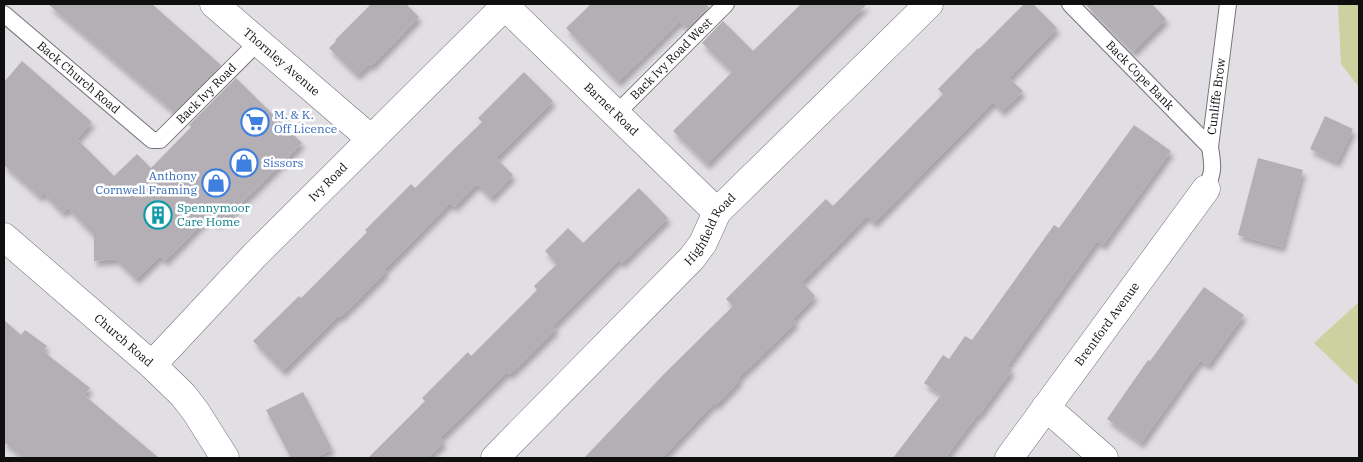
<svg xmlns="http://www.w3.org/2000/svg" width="1363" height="462" font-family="'IBM Plex Serif',serif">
	<defs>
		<filter id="shadow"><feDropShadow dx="3" dy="5.5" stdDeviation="2.5" flood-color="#0004"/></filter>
	</defs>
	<rect width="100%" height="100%" fill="#e2dfe4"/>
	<path fill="#ccd19f" d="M1338,4H1359V87L1341,64Z
		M1359,302V386L1314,343Z"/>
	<path fill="#b3afb4" filter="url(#shadow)" d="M48,4H152L221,65L174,112Z
		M371,4H406L419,17L371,66L369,64L357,75L329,48L336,41L335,40Z
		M591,4H705L709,7L687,29L680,21L618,82L566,28Z
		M801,4H867L707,164L673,131L732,72L702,43L723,21L753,51Z
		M1024,4H1033L1057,28L1009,78L1023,91L1002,111L993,102L874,223L867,216L802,282L815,296L793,319L796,322L738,378L740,380L716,405L714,403L662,458H584L665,373L733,306L726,299L826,199L833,206L943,94L938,89L978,48L979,49Z
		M1085,4H1152L1166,19L1133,52Z
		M22,61L92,122L77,139L114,176L137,154L151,168L191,127L189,125L236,78L302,143L228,216L226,215L217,224L209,216L165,261L160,256L136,279L116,259L94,261V235L68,208L63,213L43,193L40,197L4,165V82Z
		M524,72L553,101L496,158L513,175L491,198L477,184L454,207L450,203L384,270L386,272L363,295L340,317L338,316L283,371L253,341L299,296L301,298L367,232L365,230L411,184L415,188L448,155L482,122L478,118Z
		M1325,116L1353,129L1337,162L1310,149Z
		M1134,125L1171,151L1103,245L1097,241L1007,366L1012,370L979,415L978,414L945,458H893L941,395L924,383L943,355L949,359L965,336L972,340L1054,225L1059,228Z
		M1258,158L1303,170L1282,247L1238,235Z
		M639,188L668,218L622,263L619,260L553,326L556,329L533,352L510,374L507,372L440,438L444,442L427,458H368L425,401L422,398L468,352L471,356L537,290L534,286L557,264L545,251L568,228L583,243Z
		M1204,287L1244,315L1208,365L1200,360L1141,443L1107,419L1148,360L1150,361Z
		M4,320L21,335L25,330L47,346L43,351L90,388L84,395L159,458H24L4,442Z
		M303,392L332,449L315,458H291L266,410Z"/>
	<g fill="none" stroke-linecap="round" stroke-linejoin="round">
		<g stroke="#767377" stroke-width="18">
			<g id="lane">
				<path id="s1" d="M1070,4L1210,147"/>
				<path id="s2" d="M4,14L152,140H160L258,42"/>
				<path id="s3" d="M616,114L726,4"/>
				<path id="s4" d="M1206,189C1214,172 1213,165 1210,147L1228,4"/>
			</g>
		</g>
		<g stroke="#767377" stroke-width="29">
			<g id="street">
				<path id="s5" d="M214,4L371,139"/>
				<path id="s6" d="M505,6L717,212"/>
				<path d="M1046,407L1104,458"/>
				<path id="s7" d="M495,458L692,258L703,243L717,212L929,4"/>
				<path id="s8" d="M1009,458L1206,189"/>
			</g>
		</g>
		<g stroke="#767377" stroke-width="29">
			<g id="secondary">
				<path id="s9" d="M4,237L152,365L183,395L196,412L225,458"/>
				<path id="s10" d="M152,365L254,256L507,4"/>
			</g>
		</g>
		<use href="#lane" stroke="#fff" stroke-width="16"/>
		<use href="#street" stroke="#fff" stroke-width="28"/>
		<use href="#secondary" stroke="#fff" stroke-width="28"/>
	</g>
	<defs>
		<g id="supermarket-ring" transform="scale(1.4375)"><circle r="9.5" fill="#fff" stroke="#3f7fe0" stroke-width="1.5"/><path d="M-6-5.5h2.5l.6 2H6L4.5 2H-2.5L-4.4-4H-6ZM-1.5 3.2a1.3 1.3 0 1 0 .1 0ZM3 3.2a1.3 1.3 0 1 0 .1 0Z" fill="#3f7fe0"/></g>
		<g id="shop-ring" transform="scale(1.4375)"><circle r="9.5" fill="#fff" stroke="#3f7fe0" stroke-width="1.5"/><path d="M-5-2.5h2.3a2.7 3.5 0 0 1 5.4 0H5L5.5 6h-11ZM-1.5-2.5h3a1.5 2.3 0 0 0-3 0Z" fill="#3f7fe0"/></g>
		<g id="building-ring" transform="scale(1.4375)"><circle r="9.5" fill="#fff" stroke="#0f9aa8" stroke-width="1.5"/><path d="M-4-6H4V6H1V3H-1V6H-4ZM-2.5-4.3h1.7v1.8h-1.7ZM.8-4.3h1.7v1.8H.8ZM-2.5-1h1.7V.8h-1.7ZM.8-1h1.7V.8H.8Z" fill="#0f9aa8"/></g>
	</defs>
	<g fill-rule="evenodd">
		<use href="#supermarket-ring" x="255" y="122"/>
		<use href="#shop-ring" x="244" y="163"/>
		<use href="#shop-ring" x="216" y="183"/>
		<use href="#building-ring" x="158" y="215"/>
	</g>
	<g text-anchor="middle" stroke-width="5" stroke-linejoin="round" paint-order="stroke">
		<g font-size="12" fill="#100f10" stroke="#fff">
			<text dy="4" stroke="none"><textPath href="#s3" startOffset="78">Back Ivy Road West</textPath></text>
			<text dy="4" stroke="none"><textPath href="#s5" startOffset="89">Thornley Avenue</textPath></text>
			<text dy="4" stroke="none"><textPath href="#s1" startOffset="100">Back Cope Bank</textPath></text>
			<text dy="4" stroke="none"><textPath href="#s2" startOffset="98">Back Church Road</textPath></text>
			<text dy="4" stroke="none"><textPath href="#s2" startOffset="268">Back Ivy Road</textPath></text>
			<text dy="4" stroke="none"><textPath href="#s4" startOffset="94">Cunliffe Brow</textPath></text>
			<text dy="4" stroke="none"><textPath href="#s6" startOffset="148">Barnet Road</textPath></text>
			<text dy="4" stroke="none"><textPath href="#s10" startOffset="254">Ivy Road</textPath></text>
			<text dy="4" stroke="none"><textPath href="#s7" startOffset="315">Highfield Road</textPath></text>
			<text dy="4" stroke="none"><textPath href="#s8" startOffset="166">Brentford Avenue</textPath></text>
			<text dy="4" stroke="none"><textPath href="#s9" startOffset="158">Church Road</textPath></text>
		</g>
		<g font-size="12" fill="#366cbe" stroke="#fff" text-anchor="start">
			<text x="274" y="119">M. &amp; K.<tspan x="274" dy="14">Off Licence</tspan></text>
			<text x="263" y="167">Sissors</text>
			<text x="197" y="180" text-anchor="end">Anthony<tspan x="197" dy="14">Cornwell Framing</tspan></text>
		</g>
		<g font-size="12" fill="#0d838f" stroke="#fff" text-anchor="start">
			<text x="177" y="212">Spennymoor<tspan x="177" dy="14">Care Home</tspan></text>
		</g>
	</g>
	<rect width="1363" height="462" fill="none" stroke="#100f10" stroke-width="10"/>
</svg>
